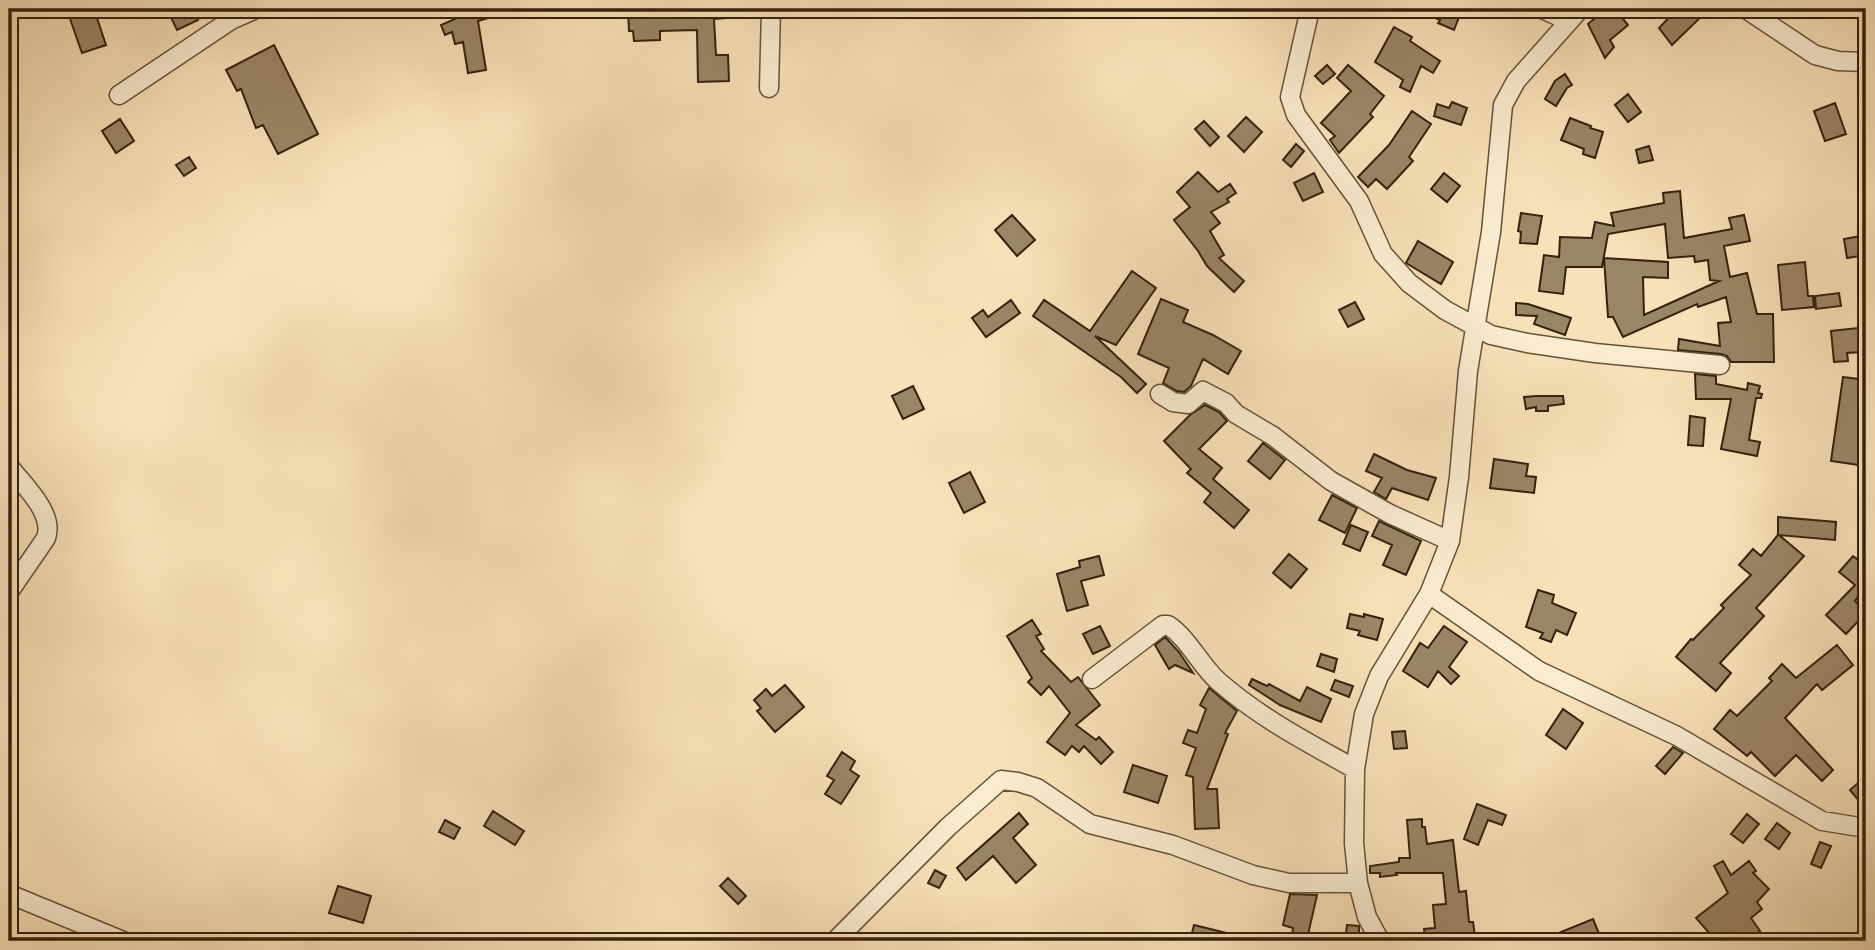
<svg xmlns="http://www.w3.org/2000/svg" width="1875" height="950" font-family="'Old Standard TT',serif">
	<rect width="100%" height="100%" fill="#f8e1b8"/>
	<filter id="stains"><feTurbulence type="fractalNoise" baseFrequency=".00286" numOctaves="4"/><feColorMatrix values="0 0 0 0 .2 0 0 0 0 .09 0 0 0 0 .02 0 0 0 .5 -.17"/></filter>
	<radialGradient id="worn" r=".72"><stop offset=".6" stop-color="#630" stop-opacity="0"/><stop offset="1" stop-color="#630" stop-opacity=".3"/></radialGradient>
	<path fill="#9a8566" stroke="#34210d" stroke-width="2" d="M80,9H94L106,45L82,53L68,13Z
		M167,9H193L198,20L177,30Z
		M475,9H509V12L478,21L486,70L468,73L463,42L455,44L452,32L445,35L441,25L455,19L454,15Z
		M628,9H737L738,17L714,19L716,55H728L729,81L698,82L697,30L660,31V40L634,41L633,31H629Z
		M1416,9H1462L1454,30L1438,23L1440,20Z
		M1606,9H1615L1628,25L1610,40L1614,47L1605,58L1588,24Z
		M1677,9H1709L1672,45L1659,28Z
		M1394,27L1412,37L1410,41L1440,61L1433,73L1421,66L1410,92L1400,87L1403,80L1375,62Z
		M274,45L318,134L278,154L263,125L256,128L241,89L237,91L226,70Z
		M1327,65L1335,74L1323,84L1315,76Z
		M1348,65L1384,96L1370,114L1373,117L1339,153L1330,140L1335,136L1321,123L1351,91L1337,78Z
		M1565,74L1572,85L1567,88L1556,106L1545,99L1555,81Z
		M1628,94L1641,112L1628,122L1615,105Z
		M1452,102L1467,108L1461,125L1434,116L1437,104L1449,108Z
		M1835,103L1846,134L1825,141L1814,111Z
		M1412,111L1431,124L1409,157L1413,161L1387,189L1376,179L1368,187L1358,177L1389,145Z
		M1246,117L1262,132L1244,152L1228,136Z
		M1570,118L1591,126L1590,128L1603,132L1595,158L1583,154L1584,149L1561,140Z
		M120,119L134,141L116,153L102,131Z
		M1204,121L1219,137L1210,146L1195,129Z
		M1296,144L1304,151L1291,167L1283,160Z
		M1649,146L1653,160L1639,163L1636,150Z
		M189,157L196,168L184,176L176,165Z
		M1198,172L1218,192L1230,184L1236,193L1227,199L1229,202L1211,212L1220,223L1210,231L1224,255L1219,258L1244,281L1234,292L1207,266L1198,251L1174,220L1190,207L1177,192Z
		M1314,173L1323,192L1303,201L1294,183Z
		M1444,173L1460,186L1447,202L1431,189Z
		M1680,191L1684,238L1732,229L1729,218L1744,215L1750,241L1724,246L1730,277L1747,273L1757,314H1773L1774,362H1731L1727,356L1721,354L1678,350L1679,339L1720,346L1718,323L1731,322L1726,297L1698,307L1697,304L1623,337L1613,317H1608L1604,258L1668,262V278L1643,277L1644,315L1719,281L1710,280L1708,260L1695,262L1694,256L1668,258L1665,224L1608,234L1602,267H1566L1563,294L1539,291L1544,255L1559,257L1560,237L1592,238L1595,222L1614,226L1611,213L1664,203L1663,193Z
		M1521,213L1542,216L1537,244L1520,243L1521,232L1518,231Z
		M1012,215L1035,240L1017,256L995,230Z
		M1866,235V255L1847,258L1844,239Z
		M1418,241L1453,262L1441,284L1406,263Z
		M1805,262L1808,296H1813L1814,307L1782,310L1778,265Z
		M1132,271L1156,288L1116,345L1095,336L1146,384L1137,393L1121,377L1033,316L1044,300L1090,331Z
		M1839,293L1841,306L1816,309L1815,296Z
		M1161,299L1188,310L1183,322L1213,335L1241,351L1228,374L1203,359L1191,386L1184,392L1177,391L1163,383L1169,368L1138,354Z
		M1011,300L1020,313L986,337L972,318L983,310L988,317Z
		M1355,302L1364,319L1348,327L1339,310Z
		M1516,303L1528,304L1571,318L1565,335L1534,324L1537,316L1516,315Z
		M1858,328L1861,352L1847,353L1848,361L1834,362L1831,331Z
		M1695,374L1716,376V384L1747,390L1748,383L1760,386L1758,393L1762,394L1761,398H1756L1749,440L1760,442L1757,456L1721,449L1731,399H1696Z
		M1843,377L1866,380V413L1859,465L1831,461Z
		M913,386L924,409L903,419L892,396Z
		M1536,396H1563L1564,404L1548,406V411H1536V407L1526,409L1524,397Z
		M1205,405L1219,412L1227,421L1199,449L1222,468L1213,479L1249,510L1234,528L1204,502L1211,493L1187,473L1191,469L1164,441L1190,415Z
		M1690,416L1705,418L1703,446L1688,445Z
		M1263,443L1285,460L1270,479L1248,461Z
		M1374,454L1407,470L1436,478L1428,500L1392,488L1386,499L1374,492L1382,478L1366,471Z
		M1494,459L1528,464L1526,476L1536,477L1534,493L1490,488Z
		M970,472L985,502L964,513L949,483Z
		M1332,495L1357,508L1345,533L1319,520Z
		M1778,517L1836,522L1835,540L1779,535L1804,556L1756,608L1764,616L1720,663L1731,673L1716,691L1676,657L1691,639L1693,640L1724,608L1721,605L1751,575L1739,565L1753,549L1761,556L1778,535Z
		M1379,521L1421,541L1406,575L1383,565L1392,545L1372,536Z
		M1351,525L1368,532L1360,551L1343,544Z
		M1866,547V594L1862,591L1855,601L1866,613L1846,634L1826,615L1855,585L1839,572L1853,556L1857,559Z
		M1289,554L1307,569L1291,588L1273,573Z
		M1099,556L1104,575L1081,581L1088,605L1067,611L1057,574L1080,567L1079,561Z
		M1538,590L1554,595L1552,603L1576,613L1567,635L1556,630L1551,642L1540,638L1543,633L1526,627Z
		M1350,614L1364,617V614L1383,619L1377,640L1358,635L1360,631L1347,628Z
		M1032,620L1041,634L1036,636L1044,649L1041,651L1071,682L1078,677L1100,705L1076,725L1096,740L1099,737L1113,752L1101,764L1084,746L1079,752L1072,746L1065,755L1047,742L1070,713L1049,686L1041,695L1028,682L1032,678L1007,636Z
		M1100,626L1110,646L1093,654L1083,634Z
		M1444,626L1467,642L1449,667L1459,676L1451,684L1438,671L1428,687L1403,671L1420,643L1428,648Z
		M1165,637L1179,652L1193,673L1175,665L1169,669L1155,645Z
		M1837,645L1853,665L1822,690L1817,684L1785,718L1833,770L1822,781L1796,755L1775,776L1751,752L1747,756L1714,729L1730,710L1737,716L1772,681L1769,678L1782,664L1796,678Z
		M1321,654L1337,659L1334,672L1317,666Z
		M1252,679L1267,686L1269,684L1300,701L1307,687L1331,699L1321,722L1280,705L1249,685Z
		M1335,680L1353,686L1349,697L1331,690Z
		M785,685L804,707L775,732L757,711L761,708L754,700L766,689L772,696Z
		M1209,688L1237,711L1225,733L1228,734L1207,789H1217L1219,828L1195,829L1193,777L1186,775L1196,748L1183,743L1188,730L1197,733L1206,709L1200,705Z
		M1563,709L1583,723L1566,749L1546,735Z
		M1405,731L1407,748L1394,749L1392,732Z
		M1673,747L1683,753L1665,774L1656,766Z
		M842,752L855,761L850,770L859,776L841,804L825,794L834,780L827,776Z
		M1133,765L1167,776L1158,803L1124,792Z
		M1866,776V809L1850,790Z
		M1477,804L1506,815L1502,825L1488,820L1478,845L1464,839Z
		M493,811L524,831L515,845L484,826Z
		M1019,813L1028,824L1013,838L1036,865L1016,883L993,856L966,880L957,868Z
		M1747,814L1759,824L1743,843L1731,834Z
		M1422,819V827H1425L1427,844L1453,840L1459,892L1466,891L1469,922H1473L1475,936L1445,941H1426L1424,929L1435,928L1433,905L1446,904L1443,873H1396L1397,875L1380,877V873H1370V866L1399,862V858H1410L1407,820Z
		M445,820L460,828L454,839L439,832Z
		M1777,823L1790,833L1779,849L1765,839Z
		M1820,842L1831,846L1821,868L1811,864Z
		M1723,861L1731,875L1749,861L1756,871L1753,873L1769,889L1757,902L1762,909L1751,918L1760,931L1744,941H1716L1696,918L1728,893L1714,866Z
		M935,870L946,876L939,888L928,883Z
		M728,878L746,896L738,904L720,886Z
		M338,886L371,896L363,923L329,913Z
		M1290,894L1317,895L1307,939L1292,936L1293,928L1283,925Z
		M1593,919L1602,941H1585L1583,937L1574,941H1539Z
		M1194,925L1243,937L1242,941H1190Z
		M1347,925L1359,926V941H1345Z"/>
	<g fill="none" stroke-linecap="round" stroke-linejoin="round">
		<g stroke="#655138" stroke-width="21">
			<path id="street" d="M1310,9L1290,97L1296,115L1359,201L1383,254L1409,283L1445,310L1491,335L1527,343L1595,353L1720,365
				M1542,9L1569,21
				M1746,9L1815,55L1838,61L1866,62
				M769,88L771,9
				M119,95L231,20L256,9
				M1160,394L1173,402L1188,404L1203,391L1226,403L1236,414L1273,436L1331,481L1390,514L1450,541
				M9,466C23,485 55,513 46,538L9,592
				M1429,594L1539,671L1677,736L1822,821L1866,828
				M1092,679L1163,625H1168C1189,639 1200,665 1218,681C1260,718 1307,742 1355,769
				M9,894L123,941
				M835,941L948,827L1001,780L1018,782L1037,788L1090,824L1173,845L1253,875L1289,883H1358
				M1380,941L1367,917L1358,883L1354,843L1355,769L1364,714L1379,676L1429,594L1450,541L1459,477L1468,371L1491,232L1503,105L1516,81L1580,9"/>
		</g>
		<use href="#street" stroke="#faecd1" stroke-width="18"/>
	</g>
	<rect width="1875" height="950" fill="none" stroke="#f8e1b8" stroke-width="35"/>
	<rect x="10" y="10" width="1854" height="929" fill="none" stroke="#34210d" stroke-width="3.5"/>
	<rect x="18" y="18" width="1840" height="915" fill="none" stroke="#34210d" stroke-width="2"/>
	<rect width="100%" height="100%" filter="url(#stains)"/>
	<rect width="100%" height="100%" fill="url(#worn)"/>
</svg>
